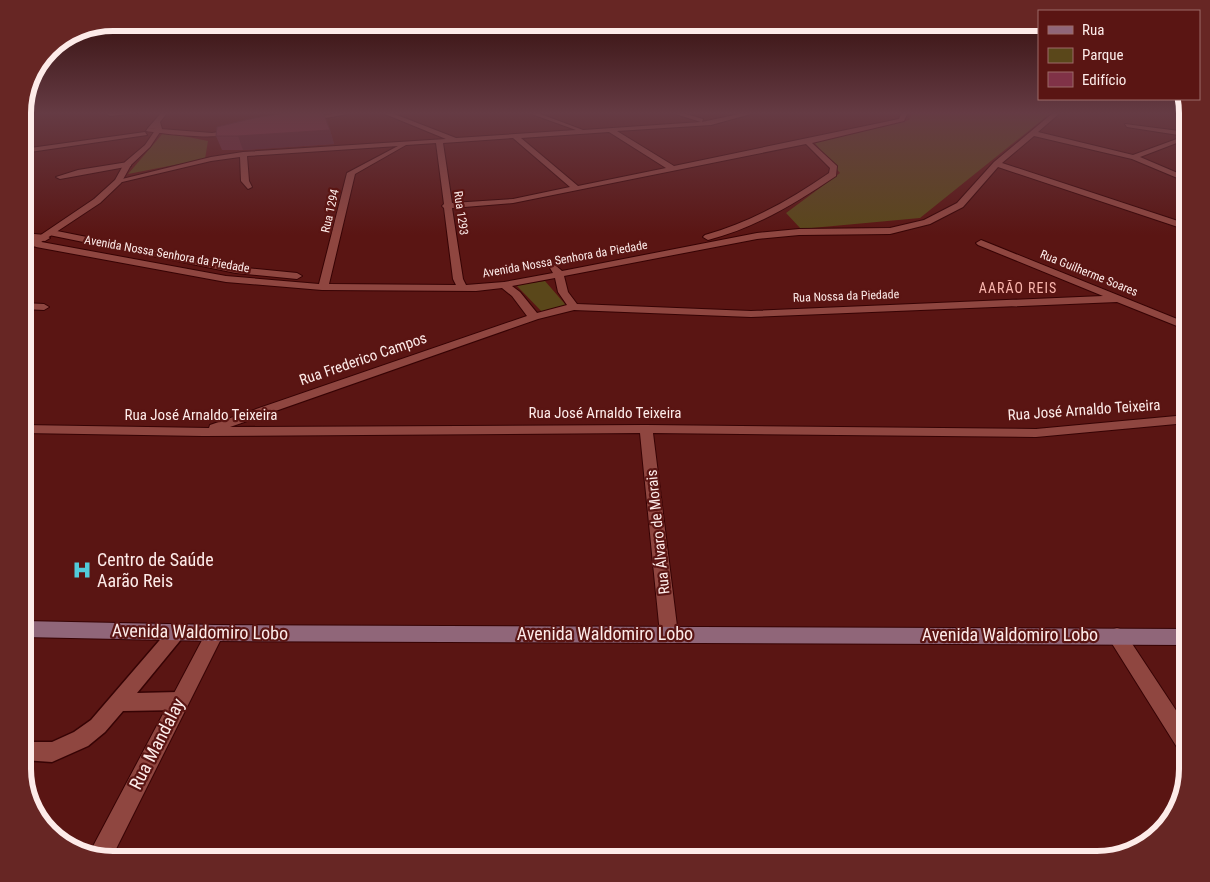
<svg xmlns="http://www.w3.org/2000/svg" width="1210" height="882" font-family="'Roboto Condensed',sans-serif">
	<rect width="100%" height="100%" fill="#5a1513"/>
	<path fill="#5a471a" d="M913,112H1052L920,218L801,229L786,213L840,173L814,142L909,120Z
		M164,132L208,141L205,159L128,174Z
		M545,281L571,311L545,315L516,285Z"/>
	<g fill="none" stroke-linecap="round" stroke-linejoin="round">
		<g stroke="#360304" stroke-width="3">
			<path id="service" d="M177,625L183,627L185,632L183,637L137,693L179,692L185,695L188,701L185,707L179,710L123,711L105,732L88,746L52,762L23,760V742H52L74,732L91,720L171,627Z"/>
		</g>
		<g stroke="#360304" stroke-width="2">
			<path id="minor" d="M112,112H147L110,116L107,114Z
				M343,112H359L309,121L306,119Z
				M380,112H389L456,138L576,130L526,112H535L583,130L701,122L669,112H679L703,119L702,122L748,112H758L711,125L617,131L674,166L899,119L902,112H908L904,121L812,143L837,166L836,176C796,203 755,228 708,240L703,237L705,235C751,222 790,200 829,173L830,168L806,144L513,203L452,208L463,279L466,285L504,282L553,273L550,268L555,265L562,271L757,233L799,229L890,228L924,220L957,203L994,162L1054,112H1061L1038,132L1133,155L1185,136L1127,127L1125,124L1187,132V139L1140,157L1187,177V182L1132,159L1034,136L1002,163L1187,224V230L998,167L963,207L930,224L890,234L799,235L757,239L564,276L568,292L577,304L751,311L1103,296L978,245L976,243L981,240L1187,323V330L1117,302L751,317L574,310L538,319L230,427L646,425L1036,429L1187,415V423L1036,437L653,433L678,634L675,640L669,642L663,640L660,634L640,433L203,436L23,433V425L209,428L210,425L527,316L512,296L502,288L476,291L322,290L226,282L36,247L31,244L36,241L226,276L319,284L347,173L398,146L247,156L249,181L252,187L248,189L241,181L240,157L211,161L118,183L114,181L211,157L243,152L446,139ZM609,132L666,168L578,186L521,138ZM513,138L570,187L513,199L452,203L443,143ZM436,143L444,204L442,206L444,208L453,279L456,285L329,284L355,174L406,145ZM555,278L558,292L567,305L537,313L520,292L512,286Z
				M148,128L212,133L233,130L236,132C221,141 165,134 146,131Z
				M145,132L147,135L23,153V149Z
				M128,162H131V166L60,179L56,177L78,170Z
				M52,230L236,267L297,273L302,276L297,279L236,273L49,235V231Z
				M23,233L45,235L50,238L45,241L23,239Z
				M23,303L44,304L49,307L44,310L23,309Z
				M215,625L221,627L224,633L111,859L90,852L209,627Z
				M1117,628L1123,630L1187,727V755L1180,752L1111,642L1108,636L1111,630Z"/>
		</g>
		<g stroke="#360304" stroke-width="2">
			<path id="tertiary" d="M162,112H168L160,122L162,129L150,147L131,165L121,183L100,203L23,254V247L94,199L115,180L125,162L145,145L156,129L148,128Z"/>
		</g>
		<g stroke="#360304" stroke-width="2">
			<path id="secondary" d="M23,621L215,625L1187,629V645L215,641L23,637Z"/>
		</g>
		<use href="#service" fill="#8f4640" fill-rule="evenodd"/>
		<use href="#minor" fill="#8f4640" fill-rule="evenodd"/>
		<use href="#tertiary" fill="#8f4640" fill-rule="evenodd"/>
		<use href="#secondary" fill="#906679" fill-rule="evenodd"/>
	</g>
	<path fill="#6e2b3d" d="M330,130L334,144L243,150H222L216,136Z
		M1188,284V307L1180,295Z"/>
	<path fill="#5a2332" d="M330,130L334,144L243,150L238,136Z"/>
	<path fill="#803247" stroke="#5a2332" d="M291,112H323L330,130L238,136H216L217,127L254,118Z"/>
	<linearGradient id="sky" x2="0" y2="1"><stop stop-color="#320c0a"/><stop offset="0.48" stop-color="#653b44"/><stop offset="1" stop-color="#653b44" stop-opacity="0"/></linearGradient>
	<rect width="1210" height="235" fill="url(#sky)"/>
	<defs>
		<g id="hospital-bare" transform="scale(1.5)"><path d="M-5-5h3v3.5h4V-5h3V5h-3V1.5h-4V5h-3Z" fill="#52cbda" stroke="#5a1513" stroke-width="2.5" paint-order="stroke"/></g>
	</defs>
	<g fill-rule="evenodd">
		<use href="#hospital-bare" x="82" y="570"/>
	</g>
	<g text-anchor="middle" stroke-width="4.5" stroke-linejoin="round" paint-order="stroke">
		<g font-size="12" fill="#fdebe9" stroke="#5a1513">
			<text transform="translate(330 211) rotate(-77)" y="4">Rua 1294</text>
			<text transform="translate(461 213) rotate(82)" y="4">Rua 1293</text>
			<text transform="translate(167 254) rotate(10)" y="4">Avenida Nossa Senhora da Piedade</text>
			<text transform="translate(565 259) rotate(-10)" y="4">Avenida Nossa Senhora da Piedade</text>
			<text transform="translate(1089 273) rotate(22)" y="4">Rua Guilherme Soares</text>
			<text transform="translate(846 296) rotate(-2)" y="4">Rua Nossa da Piedade</text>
		</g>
		<g font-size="14" letter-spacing="1" fill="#fab6ae" stroke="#5a1513">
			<text x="1018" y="293">AARÃO REIS</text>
		</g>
		<g font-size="15" fill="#fdebe9" stroke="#5a1513">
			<text transform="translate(363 359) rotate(-19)" y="5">Rua Frederico Campos</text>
			<text transform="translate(1084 410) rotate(-4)" y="5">Rua José Arnaldo Teixeira</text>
			<text x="605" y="418">Rua José Arnaldo Teixeira</text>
			<text x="201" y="420">Rua José Arnaldo Teixeira</text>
			<text transform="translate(658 532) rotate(-96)" y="5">Rua Álvaro de Morais</text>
		</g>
		<g font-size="18" fill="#fdebe9" stroke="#5a1513" text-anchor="start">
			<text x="97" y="566">Centro de Saúde<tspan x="97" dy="21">Aarão Reis</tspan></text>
		</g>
		<g font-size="18" fill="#fdebe9" stroke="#5a1513">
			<text transform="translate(200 632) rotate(1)" y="6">Avenida Waldomiro Lobo</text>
			<text x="605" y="640">Avenida Waldomiro Lobo</text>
			<text x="1010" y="641">Avenida Waldomiro Lobo</text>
			<text transform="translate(157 744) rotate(-63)" y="6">Rua Mandalay</text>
		</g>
	</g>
	<path d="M0 0H1210V882H0ZM113 31H1097A82 82 0 0 1 1179 113V769A82 82 0 0 1 1097 851H113A82 82 0 0 1 31 769V113A82 82 0 0 1 113 31Z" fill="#672624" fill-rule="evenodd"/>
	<path fill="none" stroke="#fdebe9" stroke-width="6" d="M113 31H1097A82 82 0 0 1 1179 113V769A82 82 0 0 1 1097 851H113A82 82 0 0 1 31 769V113A82 82 0 0 1 113 31Z"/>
	<rect x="1038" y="10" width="162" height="90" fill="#5a1513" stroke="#9b6b69"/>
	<rect x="1048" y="26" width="25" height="8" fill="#906679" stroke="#9b6b69"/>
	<text x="1082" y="35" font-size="15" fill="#fdebe9">Rua</text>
	<rect x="1048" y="48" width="25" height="15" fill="#5a471a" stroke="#9b6b69"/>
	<text x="1082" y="60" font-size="15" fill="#fdebe9">Parque</text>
	<rect x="1048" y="72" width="25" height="15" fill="#803247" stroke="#9b6b69"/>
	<text x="1082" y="85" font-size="15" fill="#fdebe9">Edifício</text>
</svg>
